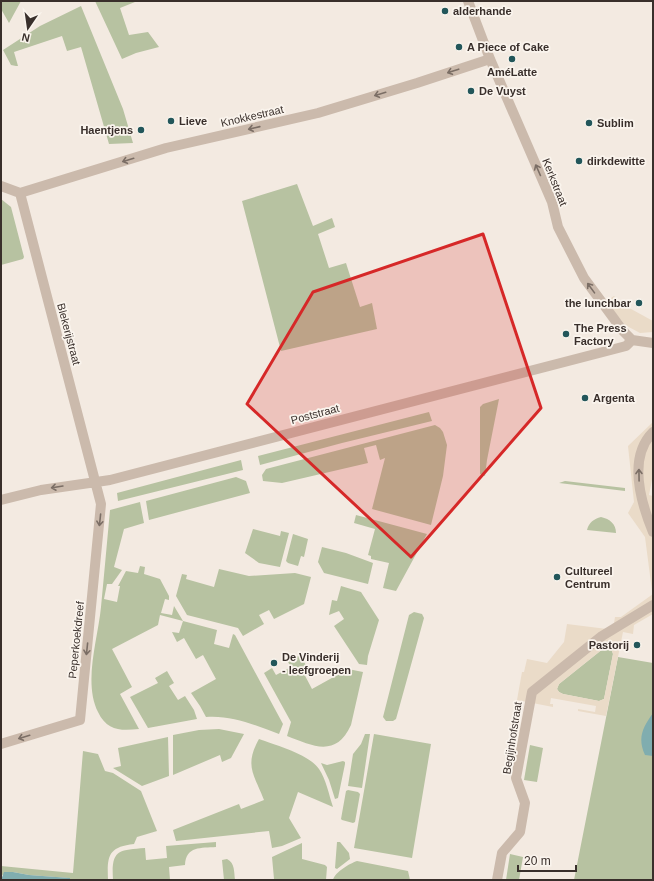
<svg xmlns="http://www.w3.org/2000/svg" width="654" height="881" font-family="Helvetica,sans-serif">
	<rect width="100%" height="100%" fill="#f3eae1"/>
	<path fill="#b7c2a1" d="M1,1H21L9,23L1,9Z
		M95,1H135V2L120,8L129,35L148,32L159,47L136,53L122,59Z
		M81,6L123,109L133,143L109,144L81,47L67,51L62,36L14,52L18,66H16L11,65L3,50L40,26Z
		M297,184L313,226L332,218L335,227L318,234L329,268L346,263L360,307L372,303L377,329L281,351L242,201Z
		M1,199L11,207L24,257L23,259L1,265Z
		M499,399L487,460L485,476L480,474V407L483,404Z
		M429,412L432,421L342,443L260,465L258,456Z
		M435,425L440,428L443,432L447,445L443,476L431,525L372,509L385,458L380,460L376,445L364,448L368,463L282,483L263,481L262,475L266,469Z
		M241,460L243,470L118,501L117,493Z
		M236,477L246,481L250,493L149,520L146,501Z
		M565,481L625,488V491L559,483Z
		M140,502L144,523L124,529L114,567L122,570L112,584H107L104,599L117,602L120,586H118L126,571L138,573L140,566L145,567L144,574L160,579L169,596V600L165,599L161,613L172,615L174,606L183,621L217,630L214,644L229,648L233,634L235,635L283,724L279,734C255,725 231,715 206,717L200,706L191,693L216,679L203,655L196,659L184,638L177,642L172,632L179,633L183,621L160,615L158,625L112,649L132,687L120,694L139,729C121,731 107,731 98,712C83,682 98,639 101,607C104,575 107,543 110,510Z
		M356,515L427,534L396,591L383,588L389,563L371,559V556L368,555L375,529L354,523Z
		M601,517C610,519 616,524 616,533L587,530C589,522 594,519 601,517Z
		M253,529L280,536L281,531L289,533L280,567L259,563L245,553Z
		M293,534L308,539L304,557L301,556L298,566L288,563L286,561Z
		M322,547L346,553L373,563L368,584L324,573L318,562Z
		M219,569L249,576L295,573L311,577L304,604L274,619L269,610L259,615L264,624L243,636L238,628L187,615L176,596L182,574L187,575L186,579L214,587Z
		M341,586L361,592L379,620L368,656L367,665L359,664L334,626L344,619L339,611L329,615L332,600L337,601Z
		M414,612L422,614L424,618L396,719L393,721H386L383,717L409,615Z
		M608,647L611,648L613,654L604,699L599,701L563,694L559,692L557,689L559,684L604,648Z
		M300,655L307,667L302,670L312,689L348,669L363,672L351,725C336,758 313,746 287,736L291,722L264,673L272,668L276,675L291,667L288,662Z
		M618,657L653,663V880H574Z
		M167,671L174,683L169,686L178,700L185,696L194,710L197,719L148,728L130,697L158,683L155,678Z
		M219,729L244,734L231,758L222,762L220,755L173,775V735L199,730Z
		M365,734H370L362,788L348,786L353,754L361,744Z
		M374,734L431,744L412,858L354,848Z
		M168,737L169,776L142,786L113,768L121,766L118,748Z
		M259,739C275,745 309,754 319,769C326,779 329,795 333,807L298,792L289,818L301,838L282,846L272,848L269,831L176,841L173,830L239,804L241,809L264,800C254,774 244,766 259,739Z
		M530,745L543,748L537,782L524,780Z
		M83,751L98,754L105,771L113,773L141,791L157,831L137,837L134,844C108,847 107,856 108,880H70L69,878L29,875L13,872L2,875L1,880V866L73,873Z
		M343,761L345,762V764L338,798L335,799L329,780L321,763L327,765Z
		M348,790L358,792L360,794L355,822L353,823L342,820L341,819L346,791Z
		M216,842V847C201,848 186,846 185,865L169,867L170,880H113C111,850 118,850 145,848L146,860L167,858L166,846Z
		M337,842H340L349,853L350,859L337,869L335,868Z
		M302,843V859L325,865L327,867L326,880H289L274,879L272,857Z
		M510,854L523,857L519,880H506Z
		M227,859C235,863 234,872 235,880H224L222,860Z
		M357,861L408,871L410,880H333C335,872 349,864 357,861Z"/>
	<path fill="#eadbc8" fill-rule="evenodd" d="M614,296L622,304L653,321V332L640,333L625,325L610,306L612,301L611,298Z
		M653,422V467L652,468L653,469V475L649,495L653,496L652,591L645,537L628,513L634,502L628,446Z
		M653,594V614L634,625L633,634L623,632L606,716L578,711V709L595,712L596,706L551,698L550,704H553V707L517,700L522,672H524L527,659L547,663L564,642L567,624L607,629L614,623L615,617H621ZM608,647L611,648L613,654L604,699L599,701L563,694L559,692L557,689L559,684L604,648Z"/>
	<path fill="#80adaf" d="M653,713V756L645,755C637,738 643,727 653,713Z
		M4,872H13L29,875L70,878V880H1Z"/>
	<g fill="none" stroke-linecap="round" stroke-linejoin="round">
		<path stroke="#cbbaac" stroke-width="10" d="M468,1L490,59L552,202L558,227L584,278L623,331L632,340L653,343
			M1,186L20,193
			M20,193L166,148L318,113L417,83L490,59
			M653,432C627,458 641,503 653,532
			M1,500L41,490L110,480L626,346L632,340
			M1,744L80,720L101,504L20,193
			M497,880L502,853L520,832L525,803L516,778L532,692L602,636L653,605"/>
	</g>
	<defs><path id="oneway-shaft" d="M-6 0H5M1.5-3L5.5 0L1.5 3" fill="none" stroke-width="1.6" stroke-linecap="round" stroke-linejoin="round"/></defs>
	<g stroke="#7b6e65">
		<use href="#oneway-shaft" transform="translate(453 71) rotate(162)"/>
		<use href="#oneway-shaft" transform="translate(380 94) rotate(163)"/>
		<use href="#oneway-shaft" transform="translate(254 128) rotate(167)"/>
		<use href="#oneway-shaft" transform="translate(128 160) rotate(163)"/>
		<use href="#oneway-shaft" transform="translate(538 170) rotate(-114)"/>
		<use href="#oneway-shaft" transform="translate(591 288) rotate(-126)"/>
		<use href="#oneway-shaft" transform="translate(639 475) rotate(-91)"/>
		<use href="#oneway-shaft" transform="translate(57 487) rotate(171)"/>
		<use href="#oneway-shaft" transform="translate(100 520) rotate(96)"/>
		<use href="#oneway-shaft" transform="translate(87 649) rotate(96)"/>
		<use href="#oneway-shaft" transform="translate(24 737) rotate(163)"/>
	</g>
	<path fill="#d62828" fill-opacity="0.2" stroke="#d62828" stroke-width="3" stroke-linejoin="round" d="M483,234L541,408L411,557L247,404L313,292Z"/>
	<g fill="#22565a" stroke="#faf4ed" stroke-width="1.5">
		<circle cx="445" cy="11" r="4"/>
		<circle cx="459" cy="47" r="4"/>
		<circle cx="512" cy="59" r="4"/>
		<circle cx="471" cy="91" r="4"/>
		<circle cx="171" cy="121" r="4"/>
		<circle cx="589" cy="123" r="4"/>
		<circle cx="141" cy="130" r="4"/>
		<circle cx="579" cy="161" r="4"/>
		<circle cx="639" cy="303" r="4"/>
		<circle cx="566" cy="334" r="4"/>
		<circle cx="585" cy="398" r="4"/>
		<circle cx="557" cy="577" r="4"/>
		<circle cx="637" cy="645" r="4"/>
		<circle cx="274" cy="663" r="4"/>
	</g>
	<g text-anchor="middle" stroke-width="3.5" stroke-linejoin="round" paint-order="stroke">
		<g font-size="11" font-weight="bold" fill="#392f2b" stroke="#faf4ed" text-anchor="start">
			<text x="453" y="15">alderhande</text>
			<text x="467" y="51">A Piece of Cake</text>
			<text x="512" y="76" text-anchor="middle">AméLatte</text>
			<text x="479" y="95">De Vuyst</text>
			<text x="179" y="125">Lieve</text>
			<text x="597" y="127">Sublim</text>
			<text x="133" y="134" text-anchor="end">Haentjens</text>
			<text x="587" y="165">dirkdewitte</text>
			<text x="631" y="307" text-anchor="end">the lunchbar</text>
			<text x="574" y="332">The Press<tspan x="574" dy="13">Factory</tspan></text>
			<text x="593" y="402">Argenta</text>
			<text x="565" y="575">Cultureel<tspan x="565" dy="13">Centrum</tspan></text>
			<text x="629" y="649" text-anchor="end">Pastorij</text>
			<text x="282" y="661">De Vinderij<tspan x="282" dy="13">- leefgroepen</tspan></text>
		</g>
		<g font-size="11" fill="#392f2b" stroke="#faf4ed">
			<text transform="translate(252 116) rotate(-13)" y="4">Knokkestraat</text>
			<text transform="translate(555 182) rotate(68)" y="4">Kerkstraat</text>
			<text transform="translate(69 334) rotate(75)" y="4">Blekerijstraat</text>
			<text transform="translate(315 414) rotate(-15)" y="4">Poststraat</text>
			<text transform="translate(76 640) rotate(-84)" y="4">Peperkoekdreef</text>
			<text transform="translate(512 738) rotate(-81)" y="4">Begijnhofstraat</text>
		</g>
	</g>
	<rect width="654" height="881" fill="none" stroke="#392f2b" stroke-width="4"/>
	<g transform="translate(28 28) rotate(193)" stroke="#faf4ed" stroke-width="3" paint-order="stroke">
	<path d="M0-3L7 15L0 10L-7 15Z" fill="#392f2b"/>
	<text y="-6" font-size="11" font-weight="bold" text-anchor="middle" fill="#392f2b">N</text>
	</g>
	<path d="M518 865v6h58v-6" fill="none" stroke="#392f2b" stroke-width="2"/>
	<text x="524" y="865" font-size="12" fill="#392f2b" stroke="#faf4ed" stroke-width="3" paint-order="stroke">20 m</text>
</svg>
